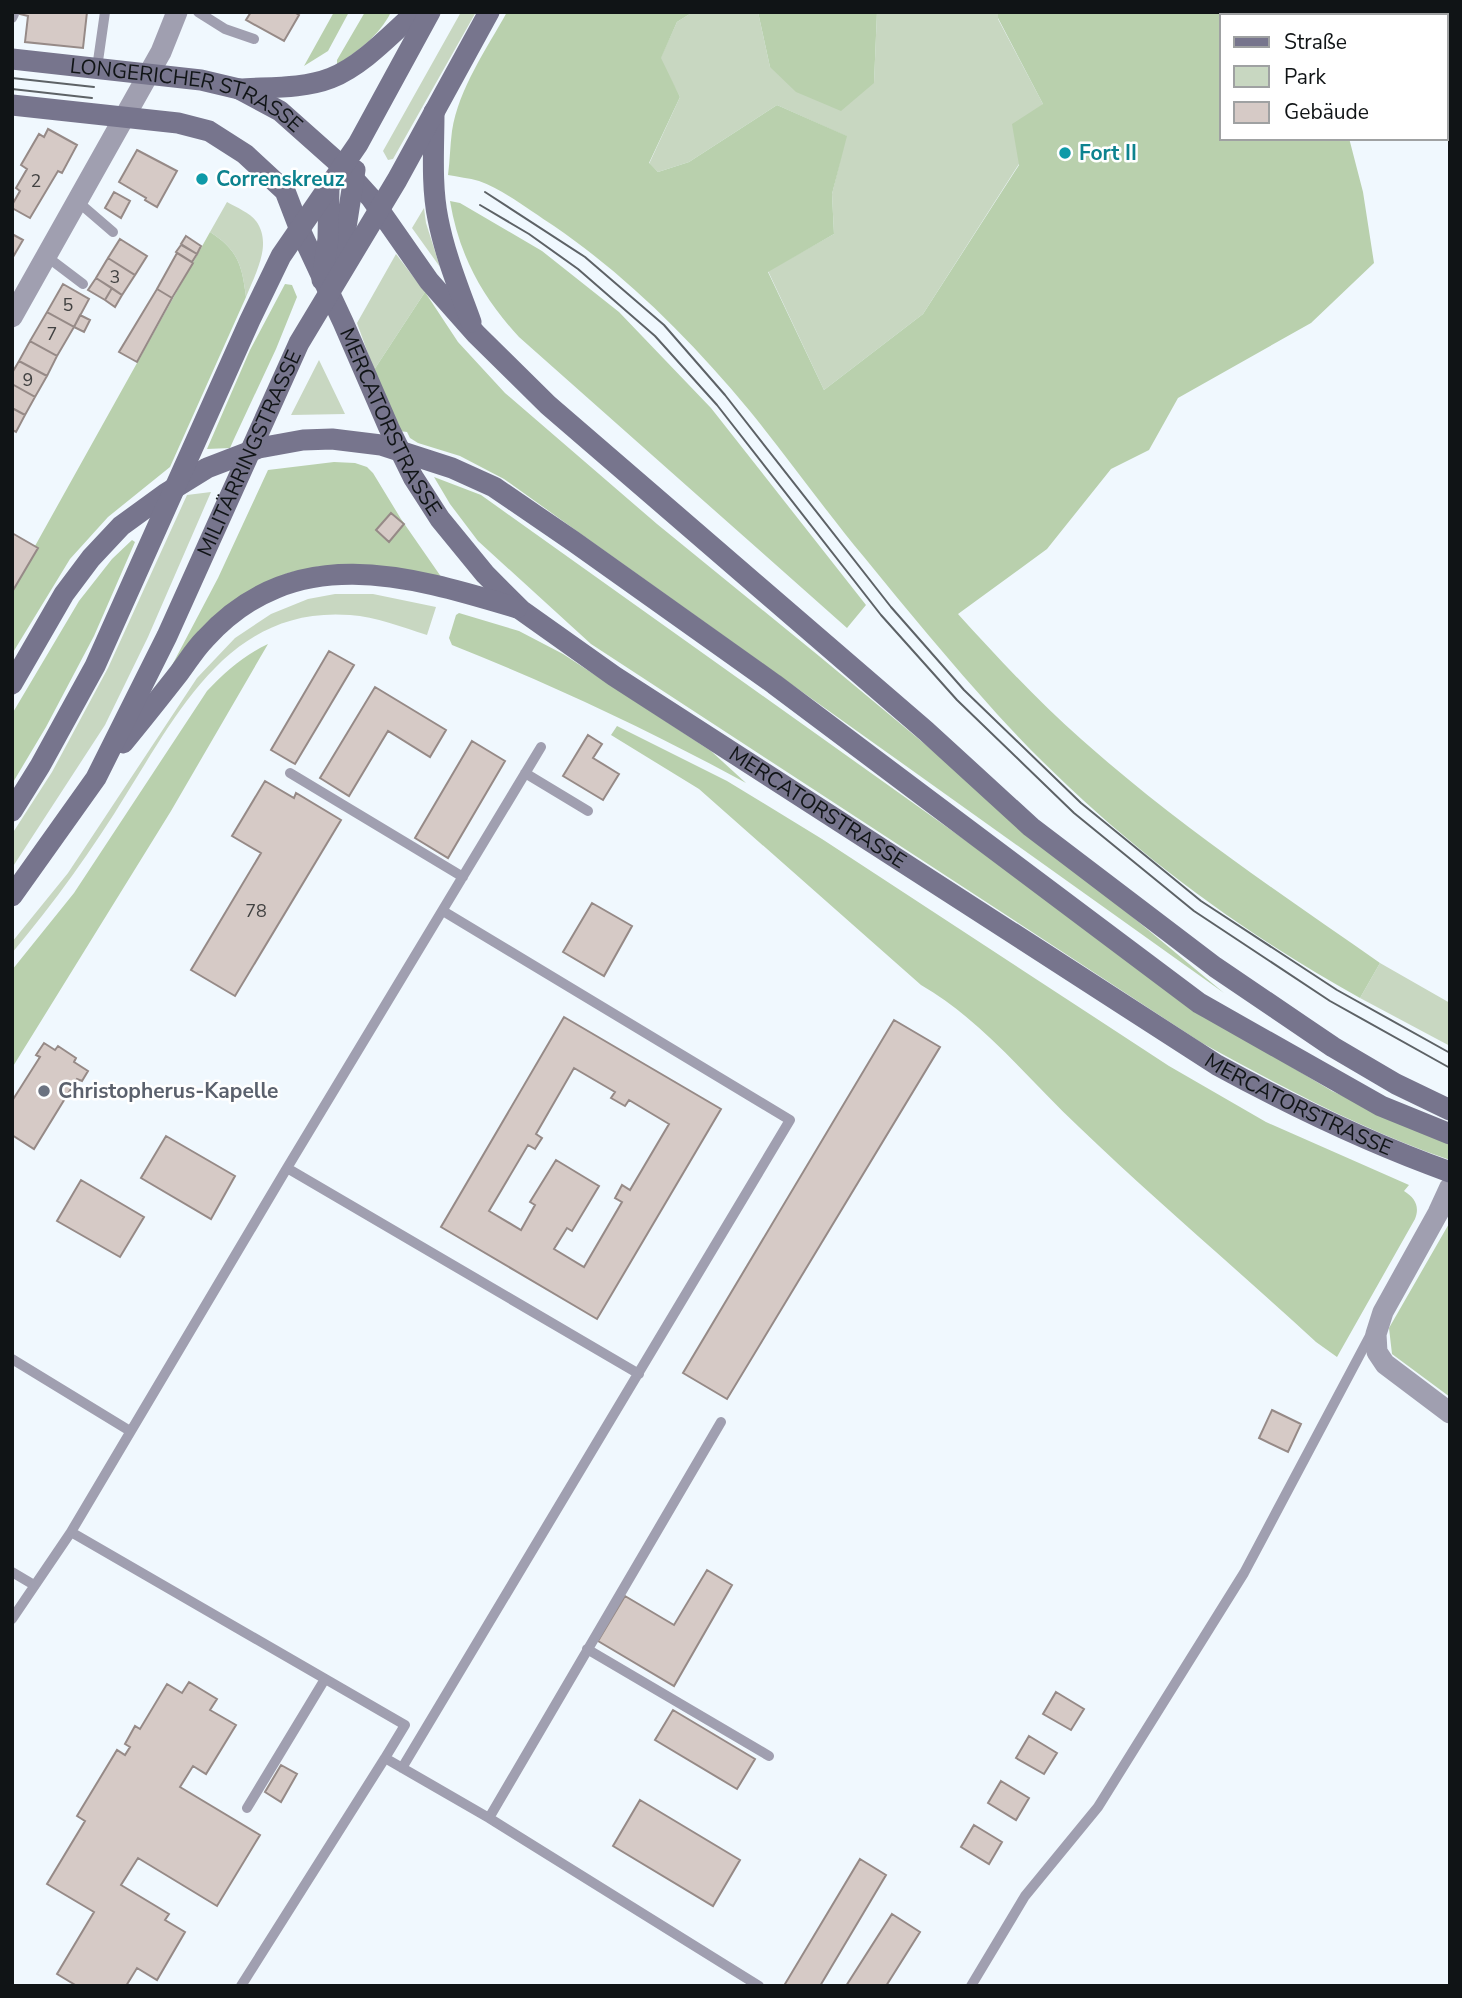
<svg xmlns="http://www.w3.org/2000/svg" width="1462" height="1998" font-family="'Nunito Sans',sans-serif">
	<rect width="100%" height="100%" fill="#f0f8fe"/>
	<path fill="#c8d7c1" d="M461,12H476L393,159L388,160L383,151Z
		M693,12H758L770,67L874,83L877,12H998V19L1043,104L1019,164L923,314L824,390L768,271L834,234L832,194L846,136L777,105L689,162L658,172L649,164L680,97L660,59L677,22Z
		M227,202C236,207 250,213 256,221C273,244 255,274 246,297C242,265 238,250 210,232Z
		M424,208L426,223L440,267L412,228Z
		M396,254L425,292L374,370L357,323Z
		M319,360L345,414L291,415Z
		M211,492L148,637L105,725L12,868V834L52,772L108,668L187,495Z
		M335,594H373L436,607L427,635C402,627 376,617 350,615C232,606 181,707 127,793C93,849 54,903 12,953V942L68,873L197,678L235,638L271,614L308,599Z
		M1380,963L1450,1003V1046L1360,998Z"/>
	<path fill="#b9d0ad" d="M334,12H349L328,51L304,66Z
		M365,12H391C379,36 359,50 337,65V60Z
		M507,12H693L677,22L661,58L680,97L649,163L658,172L689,162L777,105L847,136L832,194L834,234L768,272L824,390L923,314L1019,165L1012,124L1043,104L998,18V12H1450V30H1446V16H1222V138H1349L1363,192L1374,263L1311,323L1178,398L1149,450L1111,469L1047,549L958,614C997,657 1038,701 1081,739C1174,822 1278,892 1380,963L1360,998C1226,924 1101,828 997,714C951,663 907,610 864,557C824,509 788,458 749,410C691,340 628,277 554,226C532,212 504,190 479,181C469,178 458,177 448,175C450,160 450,146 452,131C459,88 486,50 507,12Z
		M758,12H877L874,83L841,111L796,92L770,67Z
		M450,201L460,203L542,251L619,312L711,408L866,605L847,628L519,337C482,297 459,255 450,201Z
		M210,232C238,250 242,265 246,297L170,467L108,517L70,559L12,654V592L38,548L35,546Z
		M285,284L292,285L297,297L276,349L234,439L230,448L207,449L250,350Z
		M425,292L458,342L505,393L657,524L819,656L1224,993L504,479L460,456L418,443L410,438L407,432L399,431L374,370Z
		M334,462L355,463L367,467L373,473L401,519L444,581L321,566L288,573L258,586L234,602L169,671L218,578L268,470Z
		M434,477L481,495L1240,1036L1332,1091L1450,1144V1160C1363,1130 1282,1087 1202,1043L591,644L478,541L450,504Z
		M132,540L135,542L94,636L46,727L12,784V714L79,601L112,559Z
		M459,613L519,631L563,654L711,751L746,783C651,731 553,685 452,645L449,638L456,615Z
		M268,644L171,811L12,1068V970L74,893L207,691C225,672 244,655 268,644Z
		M617,726L727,781L822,839L1169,1066L1266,1122L1409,1185L1404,1191C1415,1198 1420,1206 1415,1219L1337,1357L1316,1342C1238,1270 1156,1201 1079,1127C1027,1078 983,1021 921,985L699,789L611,735Z
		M1450,1222V1397L1392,1354L1389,1328Z"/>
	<path fill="#d6cac6" stroke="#968a87" stroke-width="2" fill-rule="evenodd" d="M12,12H87L83,48L25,42L28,16Z
		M251,12H294L299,15L284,41L246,20Z
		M48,129L77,145L62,173L58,171L30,218L12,208V205L20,191L16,188L27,169L21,165L39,134L44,137Z
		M137,150L177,171L157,207L145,200L146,198L119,182Z
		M114,192L130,201L121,218L105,208Z
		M12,234L23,240L13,257H12Z
		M186,236L201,246L197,254L181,244Z
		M120,239L147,256L135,275L108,258Z
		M181,245L197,254L192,262L176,252Z
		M177,253L193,263L172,298L157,289Z
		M108,258L135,275L122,295L96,278Z
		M96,278L112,288L105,300L88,290Z
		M63,284L89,299L74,327L47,312Z
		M112,288L122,295L115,307L105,300Z
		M157,289L172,298L137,362L119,352Z
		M47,312L74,327L57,356L30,341Z
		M80,315L90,320L84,332L74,327Z
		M30,341L57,356L47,376L19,361Z
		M19,361L47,376L35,397L12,384V373Z
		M12,384L35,397L25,415L12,408Z
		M12,408L25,415L16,432L12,430Z
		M391,513L404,524L389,542L376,530Z
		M12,533L38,548L12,592Z
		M329,651L354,665L295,764L271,750Z
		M375,687L446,730L430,757L388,731L349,796L320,778Z
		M588,735L602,744L593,758L619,774L603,800L563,776Z
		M472,741L505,761L448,858L415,838Z
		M265,781L294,798L296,793L341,820L235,996L191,970L261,853L232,836Z
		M592,903L632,926L604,976L563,952Z
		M564,1017L721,1109L597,1319L441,1227ZM574,1068L615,1092L611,1098L625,1106L629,1100L669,1124L630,1190L622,1185L615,1198L622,1202L584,1267L554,1249L567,1228L572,1231L599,1186L556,1160L530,1202L535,1205L521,1230L489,1211L528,1145L535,1149L542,1138L536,1134Z
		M894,1020L940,1047L727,1399L683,1373Z
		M44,1043L55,1050L58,1046L76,1058L74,1062L88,1071L82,1081L77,1079L34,1149L12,1135V1101L40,1057L36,1055Z
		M166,1136L235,1176L211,1219L141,1178Z
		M81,1180L144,1217L120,1257L57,1221Z
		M1272,1410L1301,1424L1288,1452L1259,1438Z
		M707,1570L732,1585L674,1686L598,1641L625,1596L674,1625Z
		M189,1682L217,1699L210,1710L236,1725L206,1774L193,1766L180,1787L260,1835L217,1906L138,1858L121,1885L169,1914L165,1920L185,1932L157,1980L137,1968L126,1986H77L57,1974L94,1912L47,1884L85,1821L77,1816L117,1750L125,1755L130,1747L125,1744L135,1726L140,1729L167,1684L182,1693Z
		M1056,1692L1084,1709L1071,1730L1043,1714Z
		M673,1710L755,1759L737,1789L655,1740Z
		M1029,1736L1057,1753L1044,1774L1016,1758Z
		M281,1765L297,1774L281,1802L265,1792Z
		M1001,1781L1029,1798L1016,1820L988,1803Z
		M640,1800L740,1860L713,1906L613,1846Z
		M974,1825L1002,1842L989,1864L961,1847Z
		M860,1859L886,1875L820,1986H789L785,1984Z
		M892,1914L920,1932L886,1986H846Z"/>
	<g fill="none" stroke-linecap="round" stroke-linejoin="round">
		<path stroke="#a09fb0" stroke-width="10" d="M198,12L225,29L254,39
			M12,18L14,14
			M97,68L105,12
			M77,201L113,232
			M46,256L83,284
			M290,773L463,877
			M525,773L588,811
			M287,1168L541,747
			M12,1359L130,1431
			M12,1572L34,1585
			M12,1619L71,1532
			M587,1649L769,1756
			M385,1758L405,1725L71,1532L287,1168L639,1374
			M402,1768L790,1120L443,911
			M247,1808L325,1679
			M489,1818L759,1986
			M241,1986L385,1758L489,1818L721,1422
			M971,1986L1025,1896L1098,1807L1244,1573L1373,1330"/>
		<path stroke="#a09fb0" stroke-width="21" d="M12,317L161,52L177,12
			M1450,1187L1438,1213L1383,1312L1376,1334L1377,1352L1385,1364L1450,1413"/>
		<g stroke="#77758d" stroke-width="21">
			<path id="s1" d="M12,59L201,80L239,89L280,111L343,167L371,198L429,281L476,334L548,405L926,731L1031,827L1215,967L1333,1047L1396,1084L1450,1110"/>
			<path d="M239,89C268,87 303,89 331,78C363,65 390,35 416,12"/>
			<path id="s2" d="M12,105L178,123L209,131L245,154L285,191L300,230L343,322L389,428L413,477L440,519L485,574L521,610L614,676L1217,1065C1292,1106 1369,1143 1450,1172"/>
			<path d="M434,112C434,147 431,185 438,219C445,255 459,289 471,322"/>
			<path d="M340,266L355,170"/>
			<path d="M322,280L328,239L329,187"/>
			<path d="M12,684L64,594L91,558L121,526L165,494L207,468L259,448L303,440L332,439L381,445L452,468L494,487L573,541L774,684L1199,1003L1381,1106L1450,1134"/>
			<path d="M123,743C142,720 161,696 179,673C188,661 195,649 205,639C294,541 407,575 517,608"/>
			<path d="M12,811L40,766L95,666L250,320L281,256L358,144L430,12"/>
			<path id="s3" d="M12,896L96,778L167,636L299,343L397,180L489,12"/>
		</g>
		<path stroke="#5d6266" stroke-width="2" d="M12,78L94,87
			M12,89L92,98
			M485,192L585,257L664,325L725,395L891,607L964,690L1081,803L1201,901L1337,990L1450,1053
			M480,205L529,234L578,269L655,336L717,405L881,615L957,700L1074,813L1194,911L1330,1001L1450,1068"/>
	</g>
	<g fill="#0f9aa8" stroke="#fff" stroke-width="2.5">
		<circle cx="1065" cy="153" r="7"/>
		<circle cx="202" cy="179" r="7"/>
	</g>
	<circle fill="#6b7280" stroke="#fff" stroke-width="2.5" cx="44" cy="1091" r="7"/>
	<g text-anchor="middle" stroke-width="5" stroke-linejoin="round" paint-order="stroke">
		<g font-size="18" fill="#424242">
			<text x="36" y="187">2</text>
			<text x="115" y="283">3</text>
			<text x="68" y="311">5</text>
			<text x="52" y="340">7</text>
			<text x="28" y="386">9</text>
			<text x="256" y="917">78</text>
		</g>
		<g font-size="21" fill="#101416" stroke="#fff">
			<text dy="7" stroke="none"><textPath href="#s1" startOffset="180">LONGERICHER STRASSE</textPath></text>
			<text dy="7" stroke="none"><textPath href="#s2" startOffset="550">MERCATORSTRASSE</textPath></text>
			<text dy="7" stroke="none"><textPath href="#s3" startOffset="504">MILITÄRRINGSTRASSE</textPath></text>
			<text dy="7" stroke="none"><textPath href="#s2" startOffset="1138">MERCATORSTRASSE</textPath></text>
			<text dy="7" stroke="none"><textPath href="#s2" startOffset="1704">MERCATORSTRASSE</textPath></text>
		</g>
		<g font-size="21" font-weight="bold" fill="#0d838f" stroke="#fff" text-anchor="start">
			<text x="1079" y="160">Fort II</text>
			<text x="216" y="186">Correnskreuz</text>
		</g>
		<g font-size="21" font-weight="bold" fill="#5b616d" stroke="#fff" text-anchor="start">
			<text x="58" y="1098">Christopherus-Kapelle</text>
		</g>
	</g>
	<rect width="1462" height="1998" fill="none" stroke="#101416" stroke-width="28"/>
	<rect x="1220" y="14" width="228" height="126" fill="#ffffff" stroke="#9fa1a2" stroke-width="2"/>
	<rect x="1234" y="37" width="35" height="10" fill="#77758d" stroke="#9fa1a2" stroke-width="2"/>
	<text x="1284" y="49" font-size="21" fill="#101416">Straße</text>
	<rect x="1234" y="66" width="35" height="21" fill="#c8d7c1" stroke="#9fa1a2" stroke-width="2"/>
	<text x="1284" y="84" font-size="21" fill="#101416">Park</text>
	<rect x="1234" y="102" width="35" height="21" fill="#d6cac6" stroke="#9fa1a2" stroke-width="2"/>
	<text x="1284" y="119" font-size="21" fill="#101416">Gebäude</text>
</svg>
